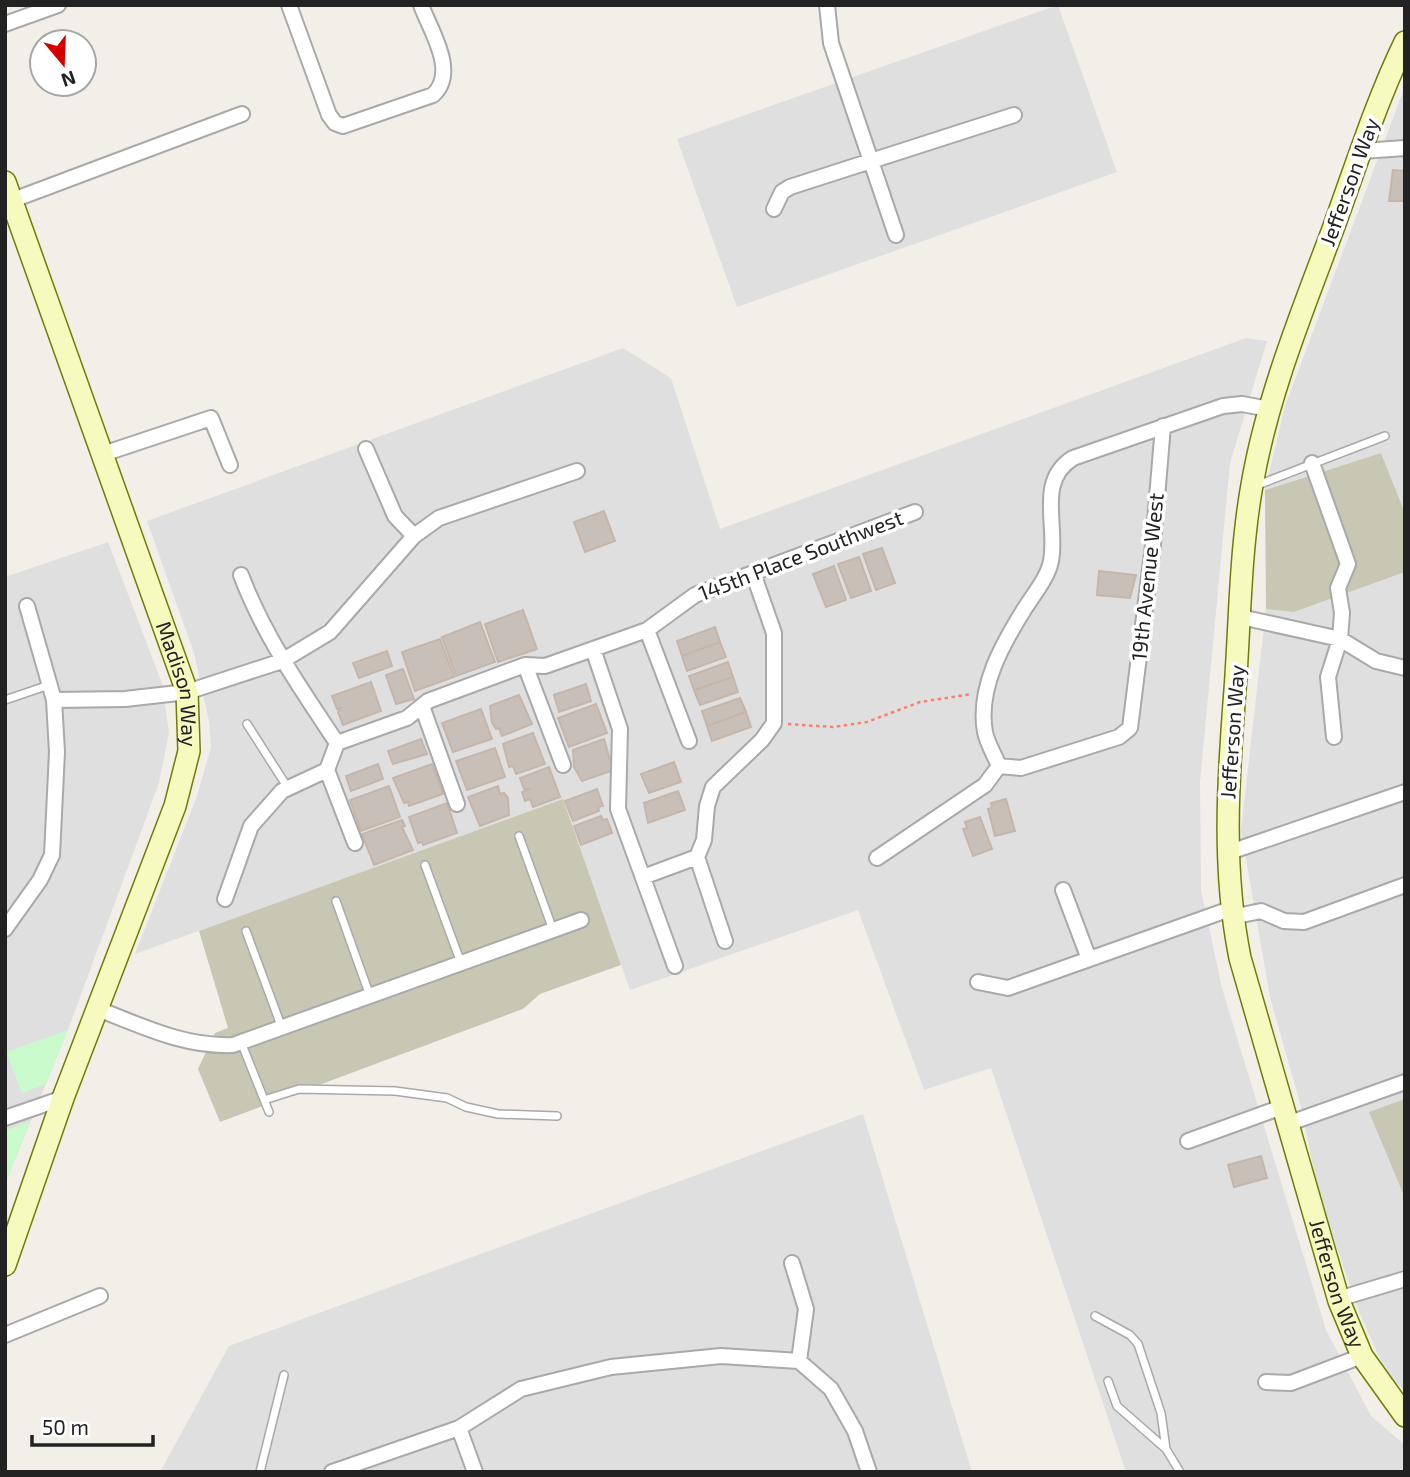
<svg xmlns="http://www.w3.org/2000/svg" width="1410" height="1477" font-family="'Exo 2',sans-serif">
	<rect width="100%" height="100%" fill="#f2efe9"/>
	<path fill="#e0dfdf" d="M1058,5L1117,172L737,307L677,139Z
		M1405,86V513L1381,453L1265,490L1285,406Z
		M1246,338L1267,341L1230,463L1200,782L1201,890L1222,988L1326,1330L1371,1416L1405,1445V1472H1126L991,1068L924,1090L858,910L630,990L563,799L135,954L197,796L211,747L209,721L194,653L147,521L623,348L671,378L720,529Z
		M108,542L162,683L169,733L159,783L68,1030L5,1184V577Z
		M1405,572V1390L1388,1377L1358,1310L1319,1195L1300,1103L1270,997L1241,830L1266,609L1294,612Z
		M863,1114L972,1472H160L229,1346Z"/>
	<path fill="#c7c7b4" d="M1381,453L1405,513V572L1294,612L1266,609L1265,490Z
		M563,799L621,965L540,994L523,1009L220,1122L198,1069L215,1033L228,1028L199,931Z
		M1405,1099V1198L1369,1112Z"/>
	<path fill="#c8facc" d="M68,1030L46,1084L22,1093L6,1052Z
		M30,1121L5,1185V1131Z"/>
	<path fill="#c7bfb8" stroke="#c4b6ab" stroke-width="2" d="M1393,170L1405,171V201H1389Z
		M604,511L615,541L585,552L574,522Z
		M882,548L895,583L876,590L863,554Z
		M859,557L871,591L851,598L838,564Z
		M834,566L846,600L826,607L813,574Z
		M1099,571L1136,575L1130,598L1097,595Z
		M523,610L537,649L498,662L485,624Z
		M480,622L495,662L456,676L442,637Z
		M715,627L720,642L682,656L677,641Z
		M440,639L454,677L415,691L402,652Z
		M720,642L726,657L687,671L682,656Z
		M387,651L392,666L359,678L353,663Z
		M728,662L733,677L694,690L689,676Z
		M403,669L414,699L396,704L386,675Z
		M733,677L738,692L700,705L694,690Z
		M371,682L381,711L343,725L338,712L341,708L337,709L332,696Z
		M586,684L591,701L559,712L554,695Z
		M519,695L532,724L502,736L499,728L496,729L492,723L490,706Z
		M740,698L746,712L707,726L702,711Z
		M596,704L607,733L569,747L558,718Z
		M481,709L492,739L453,752L442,723Z
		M746,712L751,727L712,741L707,726Z
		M533,733L545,764L516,774L513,766L509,767L503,744Z
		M421,739L427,754L393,764L388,751Z
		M604,739L613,770L582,781L574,767L573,750Z
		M495,748L505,777L467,790L456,761Z
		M674,762L681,782L649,793L641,774Z
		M378,764L383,779L351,791L346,776Z
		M432,764L443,794L409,806L408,802L404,803L393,778Z
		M549,767L560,797L533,807L530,799L525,801L522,792L530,789H524L520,778Z
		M389,786L400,817L361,831L350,800Z
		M498,786L500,794L504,793L508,798L509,815L480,826L468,797Z
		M597,789L603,806L598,807L599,811L573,821L565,801Z
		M678,791L685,810L648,823L644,803Z
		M1006,799L1015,831L995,836L988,809L992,808L991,803Z
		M447,803L457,833L423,845L422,842L418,843L409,817Z
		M601,816L603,820L607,819L612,833L581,845L574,826Z
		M980,817L992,849L973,856L963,829L967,828L965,822Z
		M402,820L405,826L402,827L413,850L374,865L362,834Z
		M1261,1156L1267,1178L1234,1187L1228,1165Z"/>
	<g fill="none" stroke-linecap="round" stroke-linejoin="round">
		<g stroke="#a9a9a9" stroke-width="10">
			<path id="lane" d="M1255,486L1385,436
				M5,700L49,685
				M247,724L288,788
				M519,836L553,930
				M425,865L461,963
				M336,901L370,996
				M246,931L282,1028
				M241,1042L269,1112
				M264,1100L299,1089L395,1091L447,1098L466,1107L498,1114L557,1116
				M1095,1316L1130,1335L1138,1344L1161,1413L1166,1449
				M1108,1381L1117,1406L1166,1449L1180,1472
				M260,1472L284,1375"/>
		</g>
		<g stroke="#a9a9a9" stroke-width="18">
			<path id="street" d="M289,5L329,115L335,123L343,126L433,95C458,72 431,32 421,5
				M827,5L831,43L896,235
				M5,24L58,5
				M1362,151L1405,148
				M5,203L242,114
				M774,209L782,192L790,187L1014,115
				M366,449L395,516L414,536
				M103,454L211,418L230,465
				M1312,463L1348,564L1338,588L1342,613L1340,639L1328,677L1334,737
				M241,575C264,636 301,689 337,743
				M27,606L54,700
				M1241,617L1340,639L1376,661L1405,668
				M647,630L689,741
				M593,649L620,729L618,809L675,966
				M525,665L563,765
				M422,706L457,804
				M999,766C995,756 987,743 985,732C977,688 1003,643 1025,608C1034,594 1048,577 1051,561C1058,525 1036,481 1073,458L1223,406L1242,404L1269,409
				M327,770L355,843
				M1227,853L1405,792
				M877,858L985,785L999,766L1021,768L1119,737L1130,728L1153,545L1163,426
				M643,877L697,857
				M1063,890L1089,959
				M225,899L251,826L282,791L327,770L337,743L407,718L428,701L525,665L545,666L647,630L695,595L915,512
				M1232,917L1261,911L1284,921L1304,922L1405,885
				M5,929L40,880L52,855L57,752L54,700L125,699L187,692L282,661L330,632L414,536L439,518L577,471
				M725,941L697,857L704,840L707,806L713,787L762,740L774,723V633L753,573
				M978,982L1008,988L1230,909
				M98,1009C142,1026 184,1047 233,1045L581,920
				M5,1118L63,1098
				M1287,1124L1405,1082
				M1188,1141L1282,1107
				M792,1263L806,1309L799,1361
				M1338,1299L1405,1279
				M5,1335L100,1296
				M799,1361L831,1389L855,1431L869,1472
				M1266,1382L1291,1383L1362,1356
				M459,1428L475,1472
				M332,1472L459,1428L521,1389L611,1367L721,1356L799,1361"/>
		</g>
		<g stroke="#707d05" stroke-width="24">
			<g id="secondary">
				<path id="s1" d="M1405,42C1376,102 1356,166 1333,229C1302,312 1267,397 1252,485C1240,552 1240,622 1235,690C1228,780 1222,869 1240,958L1339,1301L1362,1356L1405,1416"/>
				<path id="s2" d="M5,182L187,692L189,751L175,806L63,1098L5,1265"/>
			</g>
		</g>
		<path stroke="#fa8072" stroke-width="2.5" stroke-dasharray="3.5 3.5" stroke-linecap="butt" d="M788,724L833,727L867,722L920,702L972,694"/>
		<use href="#lane" stroke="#fff" stroke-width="7"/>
		<use href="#street" stroke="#fff" stroke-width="14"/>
		<use href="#secondary" stroke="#f7fabf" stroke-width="21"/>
	</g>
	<g text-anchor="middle" stroke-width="7" stroke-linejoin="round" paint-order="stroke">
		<g font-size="21" fill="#222" stroke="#fff">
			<text transform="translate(1350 182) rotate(-70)" y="7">Jefferson Way</text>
			<text transform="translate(801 556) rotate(-21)" y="7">145th Place Southwest</text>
			<text transform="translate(1148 577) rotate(-84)" y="7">19th Avenue West</text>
			<text dy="7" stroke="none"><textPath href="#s2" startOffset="532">Madison Way</textPath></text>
			<text transform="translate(1233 732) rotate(-86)" y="7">Jefferson Way</text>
			<text dy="7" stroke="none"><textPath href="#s1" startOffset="1284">Jefferson Way</textPath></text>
		</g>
	</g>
	<rect width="1410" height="1477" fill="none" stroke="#222222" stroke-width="14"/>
	<g transform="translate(63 63) rotate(161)"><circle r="33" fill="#ffffff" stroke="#a7a7a7" stroke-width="2"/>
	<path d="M0-5L12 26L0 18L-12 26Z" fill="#d40000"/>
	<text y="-10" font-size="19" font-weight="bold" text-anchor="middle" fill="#222222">N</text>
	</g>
	<path d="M32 1435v10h121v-10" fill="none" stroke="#222222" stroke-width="3.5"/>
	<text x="42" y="1435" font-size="21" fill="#222222" stroke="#ffffff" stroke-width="5" paint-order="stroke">50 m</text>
</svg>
